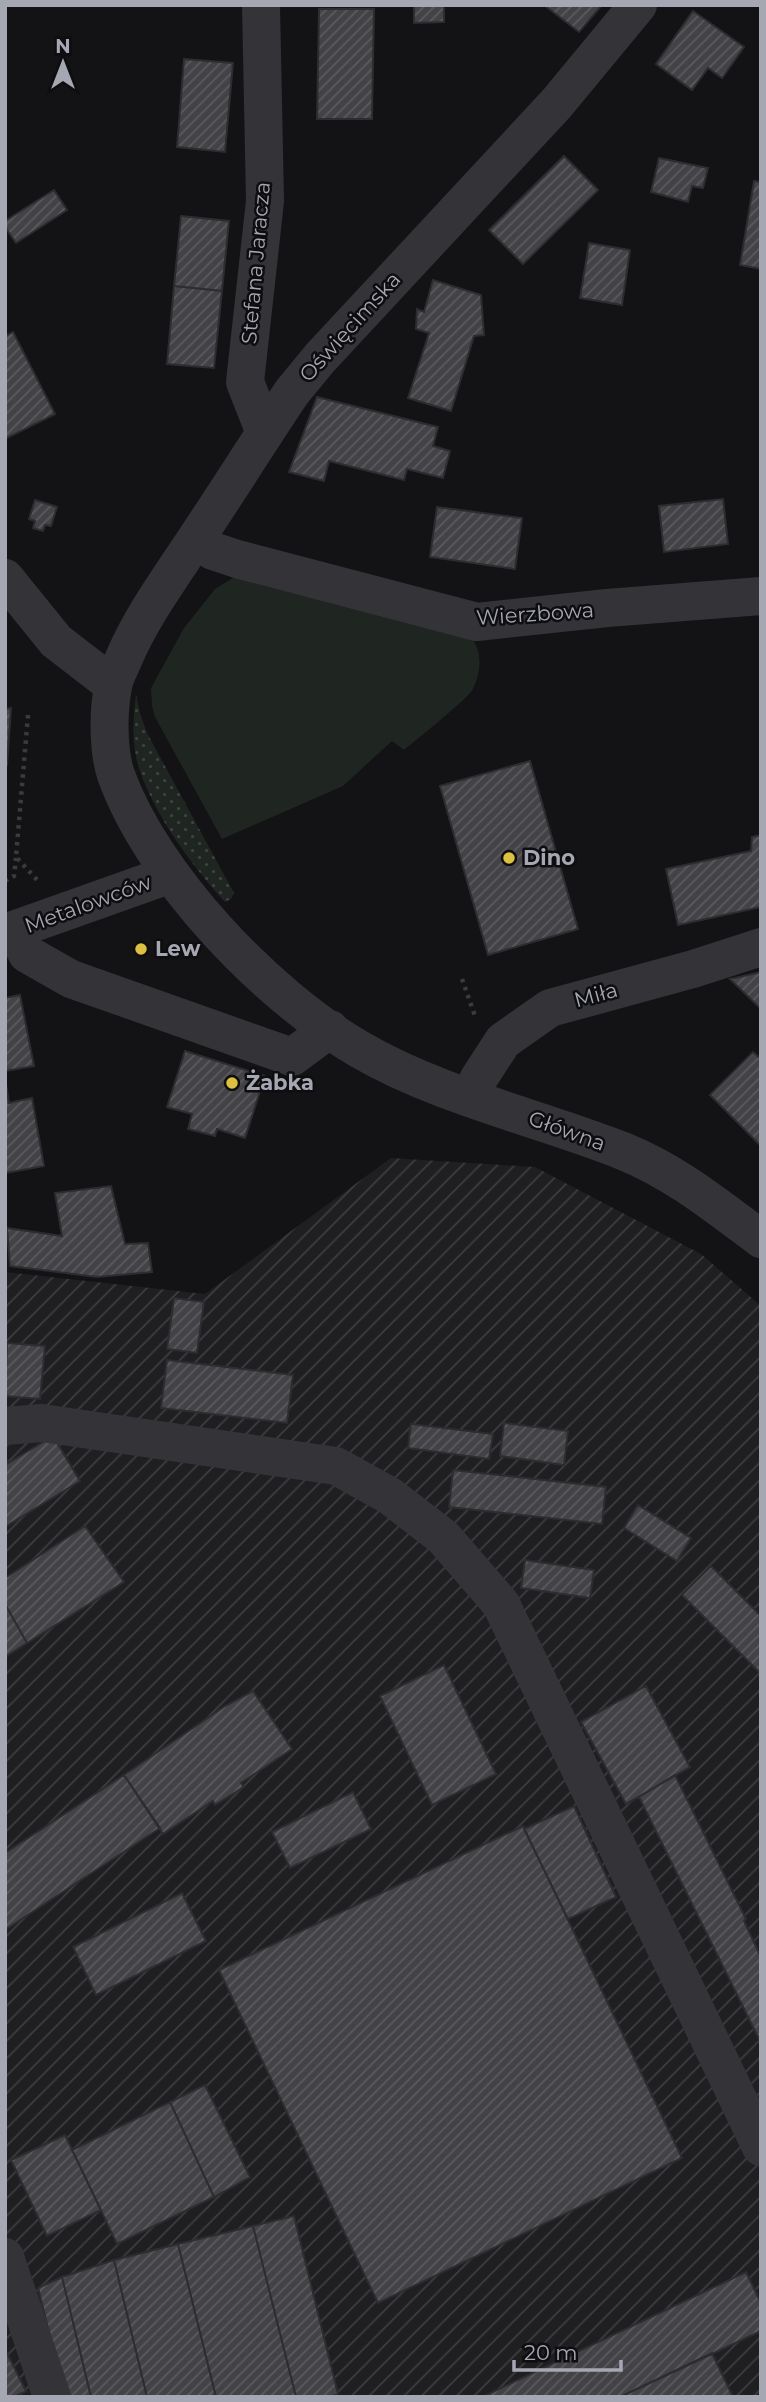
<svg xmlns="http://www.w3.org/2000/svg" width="766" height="2402" font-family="Montserrat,sans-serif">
	<defs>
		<pattern id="industrial-furrows" width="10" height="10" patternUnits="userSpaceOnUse" patternTransform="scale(1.75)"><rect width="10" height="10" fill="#1f1e21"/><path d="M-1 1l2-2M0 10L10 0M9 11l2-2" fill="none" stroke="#3d3c3f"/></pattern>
		<pattern id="grass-dots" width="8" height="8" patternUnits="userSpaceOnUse" patternTransform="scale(1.75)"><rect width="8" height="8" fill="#1f2621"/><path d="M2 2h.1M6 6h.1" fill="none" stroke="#3d433f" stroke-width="1.8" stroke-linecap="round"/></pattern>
		<pattern id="building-hatch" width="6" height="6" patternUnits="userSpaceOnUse" patternTransform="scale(1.75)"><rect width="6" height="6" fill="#424247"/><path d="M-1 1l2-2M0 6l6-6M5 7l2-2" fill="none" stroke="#5a5a5f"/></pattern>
	</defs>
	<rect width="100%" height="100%" fill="#131214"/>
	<path fill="url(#industrial-furrows)" d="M391,1158L535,1167L701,1254L761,1306V2397H5V1272L205,1294Z"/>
	<path fill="url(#grass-dots)" d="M136,695L140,713L147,733L234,893L231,899L225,902C193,867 155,816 140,771C131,746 133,720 136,695Z"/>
	<path fill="#1f2621" d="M241,573L468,634C483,649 482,670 473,689C469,698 416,740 404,750L392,741L343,786L222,839L155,717L152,706L151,688L184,628L215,589Z"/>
	<path fill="url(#building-hatch)" stroke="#2d2d2f" stroke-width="2" d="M414,5H444V22L414,23Z
		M544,5H602L579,32Z
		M319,9H374L372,119H317Z
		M693,11L744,47L722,78L708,68L692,90L656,64Z
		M184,59L233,63L225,152L177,147Z
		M564,156L598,190L523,264L489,230Z
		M659,158L708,168L703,188L692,186L688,202L651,192Z
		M754,181L761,182V269L740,265Z
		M54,190L67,210L16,243L5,227V221Z
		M181,216L229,221L222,291L174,286Z
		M589,243L630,250L622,305L580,298Z
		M433,280L481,295L484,335L474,336L451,411L408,398L429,333L416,329L417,309L424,312Z
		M174,286L222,291L214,368L167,364Z
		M13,332L55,414L5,439V336Z
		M317,397L438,427L433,446L450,451L443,478L407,469L404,480L329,461L324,481L289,472Z
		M723,499L728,544L664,552L659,506Z
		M35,500L57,507L51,526L45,525L43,531L33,528L35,521L29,519Z
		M437,507L522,518L515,569L430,557Z
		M11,708L7,765L5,766V709Z
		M530,761L578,929L488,955L440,786Z
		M761,835V907L678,925L666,869L751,851L752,837Z
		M761,972V1009L730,979Z
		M20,995L34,1066L5,1071V998Z
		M185,1051L265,1076L245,1138L217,1129L215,1136L188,1129L192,1114L167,1107Z
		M753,1052L761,1059V1146L710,1095Z
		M5,1078L9,1103L32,1098L44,1166L5,1173Z
		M111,1186L125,1244L148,1243L152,1272L97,1277L10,1266L7,1228L62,1236L55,1193Z
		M174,1298L204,1302L197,1353L167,1349Z
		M7,1343L45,1346L40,1399L5,1396Z
		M167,1360L293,1375L287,1423L161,1408Z
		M504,1423L568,1431L564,1465L500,1456Z
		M411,1424L493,1434L489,1459L408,1448Z
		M53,1436L80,1481L5,1527V1465Z
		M453,1470L606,1487L602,1524L449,1507Z
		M638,1505L691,1538L677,1561L624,1528Z
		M85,1526L124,1582L27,1643L5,1604V1578Z
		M525,1560L594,1570L590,1598L521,1588Z
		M711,1566L761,1616V1674L682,1595Z
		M5,1604L27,1643L5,1657Z
		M444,1665L496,1774L432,1805L380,1696Z
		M646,1686L690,1767L626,1804L581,1722Z
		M253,1691L292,1749L241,1783L244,1787L215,1805L213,1801L163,1834L124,1775L225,1706Z
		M124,1775L160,1828L5,1930V1853Z
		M675,1775L746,1919L744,1921L761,1957V2043L639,1797Z
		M353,1792L371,1829L290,1868L272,1832Z
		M574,1806L616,1897L568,1919L524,1829Z
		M523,1826L682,2158L378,2303L219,1970Z
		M182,1893L206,1941L96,1995L73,1947Z
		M205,2085L250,2177L214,2197L170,2102Z
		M170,2102L214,2197L117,2244L72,2150Z
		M65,2135L101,2210L47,2236L11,2160Z
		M294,2216L338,2394L330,2397H296L253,2226Z
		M253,2226L296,2397H216L178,2244Z
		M178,2244L216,2397H147L114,2260Z
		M114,2260L147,2397H91L62,2277Z
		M746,2272L761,2303V2331L620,2397H482Z
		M62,2277L91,2397H65L38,2288Z
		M5,2349L26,2391L14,2397H5Z
		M712,2353L733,2397H620Z"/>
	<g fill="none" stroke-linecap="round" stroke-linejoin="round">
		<path stroke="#3a3b3f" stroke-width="4.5" stroke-dasharray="3.5 5" stroke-linecap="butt" d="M28,715L16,857L40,883
			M5,881L14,876L16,858
			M462,979L475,1016"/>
		<path stroke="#343438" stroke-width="38" d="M261,5L265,201L245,382L265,433
			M638,5L557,103L320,358L292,392C259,441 228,491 195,540C170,578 142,616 124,658C120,668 114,678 113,687C108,712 108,751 116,775C153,877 266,995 359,1049C439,1096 537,1117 623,1151C675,1172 717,1206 761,1239
			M196,539L213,551L237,559L477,622L607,608L761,596
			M5,578L56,641L113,685
			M15,930L27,954L71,979L292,1057L330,1029
			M5,933L171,874
			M470,1098L479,1078L503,1041L550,1008L693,969L761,947
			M5,1426L42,1423L336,1466L390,1496L443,1537L501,1604L761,2147
			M5,2257L52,2397"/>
	</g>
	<g fill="#ddc041" stroke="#0e0d0f" stroke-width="2.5">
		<circle cx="509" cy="858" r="7"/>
		<circle cx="141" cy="949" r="7"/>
		<circle cx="232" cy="1083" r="7"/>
	</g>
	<g text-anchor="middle" stroke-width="5" stroke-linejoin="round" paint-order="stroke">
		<g font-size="21" fill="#a5a7b3" stroke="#0e0d0f">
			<text transform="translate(256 263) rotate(-85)" y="7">Stefana Jaracza</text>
			<text transform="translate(350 327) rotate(-48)" y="7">Oświęcimska</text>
			<text transform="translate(535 614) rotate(-4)" y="7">Wierzbowa</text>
			<text transform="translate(88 904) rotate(-20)" y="7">Metalowców</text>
			<text transform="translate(596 995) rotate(-15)" y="7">Miła</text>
			<text transform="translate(567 1131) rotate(20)" y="7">Główna</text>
		</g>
		<g font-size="21" font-weight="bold" fill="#a5a7b3" stroke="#0e0d0f" text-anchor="start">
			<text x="523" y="865">Dino</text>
			<text x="155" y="956">Lew</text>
			<text x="246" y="1090">Żabka</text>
		</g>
	</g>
	<rect width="766" height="2402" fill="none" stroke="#a5a7b3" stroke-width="14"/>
	<g transform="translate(63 63)" stroke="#0e0d0f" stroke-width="5" paint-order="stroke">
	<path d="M0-5L12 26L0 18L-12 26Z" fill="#a5a7b3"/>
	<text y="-10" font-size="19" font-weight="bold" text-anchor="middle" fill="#a5a7b3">N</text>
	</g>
	<path d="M514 2360v10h107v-10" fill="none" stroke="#a5a7b3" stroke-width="3.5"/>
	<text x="524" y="2360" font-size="21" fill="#a5a7b3" stroke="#0e0d0f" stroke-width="5" paint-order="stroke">20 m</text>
</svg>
